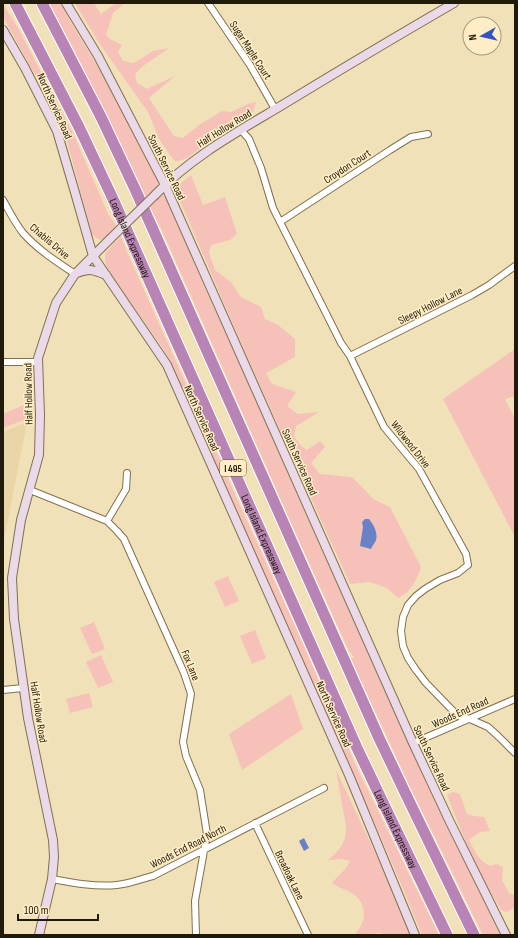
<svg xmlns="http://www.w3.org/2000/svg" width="518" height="938" font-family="'Sofia Sans Condensed',sans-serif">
	<rect width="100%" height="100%" fill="#f1e1b8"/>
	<path fill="#e9d5a6" d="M27,422L3,545V432Z"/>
	<path fill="#f6c1b9" d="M49,3H61L70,21L124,110L158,180V185L145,199L142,189C113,126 82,64 49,3Z
		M75,3H94L101,14L116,3H125L113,13L106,35L110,39L122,45L118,52L123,61L134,63L153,51L169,48L143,66L135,74L137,83L147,89L175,76L149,98L174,136L183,138L199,125L222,111L231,112L248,104L256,102L253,112L236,122L187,158L176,162L170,155L159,139L148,112L99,43Z
		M3,4L18,28L73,133L108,214L117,226L102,240L98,239L92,234L71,156L61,121L3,17Z
		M191,175L203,205L225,197L237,234L230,240L211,245L209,253L215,270L231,282L241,297L261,307L265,319L278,325L295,339V357L266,373L272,384L296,392L287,406L298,414L319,412L296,426L294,436L301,446L307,450L320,441L325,447L311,463L320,474L352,477L367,492L373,499L390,507L421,567C416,581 412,591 398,598L387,588L370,582L350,584L247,357L177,194L176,187Z
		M163,195L165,196L166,198L208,295L263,415L312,528L424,777L500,935H483L410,787L351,659L354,657L348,649L292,525L161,228L149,208L160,196Z
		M121,236L127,252L213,444L238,501L295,626L357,768L439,935H422C383,839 340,744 297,649C255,555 214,461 173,366L162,347L109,272C107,266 103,259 106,252Z
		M515,349V396L505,399L515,419V537L443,399Z
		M26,404L29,409V416L24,420L3,428V414Z
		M228,576L239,601L225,607L214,582Z
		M94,622L105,649L92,654L80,628Z
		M255,630L266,658L252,664L240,636Z
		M101,655L113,682L98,688L86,662Z
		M89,693L93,707L70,713L66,699Z
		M291,694L303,729L242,770L229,734Z
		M336,770L409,924L414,935H383L381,933L355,935C362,925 367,917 362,905C361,902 358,898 355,895C348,890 339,888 332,883C339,874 345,872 350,861L341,859L328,860C339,851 347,842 346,826Z
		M453,792L460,794L467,814L474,816L484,817L490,831L480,832L469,840C474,850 479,861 490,866L496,864L503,867L502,880L509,893L515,896V907L507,912L501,910L485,883L466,843L447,795Z"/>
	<path fill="#6981c5" d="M365,519H369C374,525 378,533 376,540C375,543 372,546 371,549L360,546L363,527L362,522Z
		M304,838L309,848L304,851L299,841Z"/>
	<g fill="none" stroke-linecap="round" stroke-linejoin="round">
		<g stroke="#80714c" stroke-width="8">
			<path id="street" d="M208,3L250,65L275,109
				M241,130L249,139L261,168L273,208L341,343L350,356L384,427L419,469L466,554L468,565L458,573L440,580L425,589L416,596L408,605L403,617L401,631L403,646L408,658L416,670L426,683L458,716L470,719L488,727L499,737L515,753
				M3,200C9,211 15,223 23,233C37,249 57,262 75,274
				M280,222L390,150L411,137L428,134
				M350,356L472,295L489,285L515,266
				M3,362H38
				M30,490L107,521L117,531L124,539L184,673L191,694L183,742L186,756L200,790L207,834L195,901L196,935
				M107,521L126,489L127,473
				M3,690L23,688
				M413,743L515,699
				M255,823L308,935
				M52,879C73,883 95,887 117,885C129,884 141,879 153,876L324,788"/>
		</g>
		<g stroke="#80714c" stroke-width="10">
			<path id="secondary" d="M66,3L98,56L165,185L413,743L450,822L506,935
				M3,30L25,68L57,131L76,196L93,256L167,365L349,775L415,935
				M155,195C192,156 239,131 284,104C340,70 397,36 454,3
				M77,273C90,268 94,270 106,275
				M39,935L52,879L54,857L53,840L28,718L14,619L12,578L21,520L39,455L40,415L38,358L56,303L75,274L110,239"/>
		</g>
		<g stroke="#fff" stroke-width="13">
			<g id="highway">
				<path id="s1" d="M15,3L79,127L113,199L357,748L389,815L447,935"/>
				<path d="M42,3L101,117L135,189L379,738L411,805L474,935"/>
			</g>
		</g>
		<use href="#street" stroke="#fff" stroke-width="6"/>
		<use href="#secondary" stroke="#eadae9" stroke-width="8"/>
		<use href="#highway" stroke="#b883b5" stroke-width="11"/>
		<g stroke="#80714c" stroke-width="10" stroke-linecap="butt">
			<path id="secondary-bridge" d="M110,239L155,195"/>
		</g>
		<use href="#secondary-bridge" stroke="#eadae9" stroke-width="8"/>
	</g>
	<g text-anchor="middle" stroke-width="3" stroke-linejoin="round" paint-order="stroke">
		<rect fill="#ffeec5" stroke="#635a43" stroke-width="1" x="220" y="460" width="26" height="16" rx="3"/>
		<g font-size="10" font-weight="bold" fill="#201a0b">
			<text x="233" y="472">I 495</text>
		</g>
		<g font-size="11" fill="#201a0b" stroke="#ffeec5">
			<text transform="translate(251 50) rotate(57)" y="4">Sugar Maple Court</text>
			<text transform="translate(55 106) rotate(66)" y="4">North Service Road</text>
			<text transform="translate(224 128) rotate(-32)" y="4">Half Hollow Road</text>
			<text transform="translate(347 166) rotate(-33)" y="4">Croydon Court</text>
			<text transform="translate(167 167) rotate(64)" y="4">South Service Road</text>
			<text dy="4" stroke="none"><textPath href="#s1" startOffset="262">Long Island Expressway</textPath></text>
			<text transform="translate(50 241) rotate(40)" y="4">Chablis Drive</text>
			<text transform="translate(430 305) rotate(-27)" y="4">Sleepy Hollow Lane</text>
			<text transform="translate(28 394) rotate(-91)" y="4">Half Hollow Road</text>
			<text transform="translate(202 418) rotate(66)" y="4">North Service Road</text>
			<text transform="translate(411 444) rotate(52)" y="4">Wildwood Drive</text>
			<text transform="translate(300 462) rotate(66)" y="4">South Service Road</text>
			<text dy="4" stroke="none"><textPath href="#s1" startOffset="586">Long Island Expressway</textPath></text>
			<text transform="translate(191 665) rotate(68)" y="4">Fox Lane</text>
			<text transform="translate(39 712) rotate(81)" y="4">Half Hollow Road</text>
			<text transform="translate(460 712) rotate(-24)" y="4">Woods End Road</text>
			<text transform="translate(334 714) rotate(66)" y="4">North Service Road</text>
			<text transform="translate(432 758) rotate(65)" y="4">South Service Road</text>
			<text dy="4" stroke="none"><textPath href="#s1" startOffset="910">Long Island Expressway</textPath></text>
			<text transform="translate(188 846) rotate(-27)" y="4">Woods End Road North</text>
			<text transform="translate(290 875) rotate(64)" y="4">Broadoak Lane</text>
		</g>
	</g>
	<rect width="518" height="938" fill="none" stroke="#201a0b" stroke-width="8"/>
	<g transform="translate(482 36) rotate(262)"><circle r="19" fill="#ffeec5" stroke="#a6997b"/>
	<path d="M0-3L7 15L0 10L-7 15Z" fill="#3651c2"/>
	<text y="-6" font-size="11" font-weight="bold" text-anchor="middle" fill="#201a0b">N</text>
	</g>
	<path d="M18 914v6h80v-6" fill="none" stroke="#201a0b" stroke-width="2"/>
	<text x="24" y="914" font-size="12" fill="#201a0b" stroke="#ffeec5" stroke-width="3" paint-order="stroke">100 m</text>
</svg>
